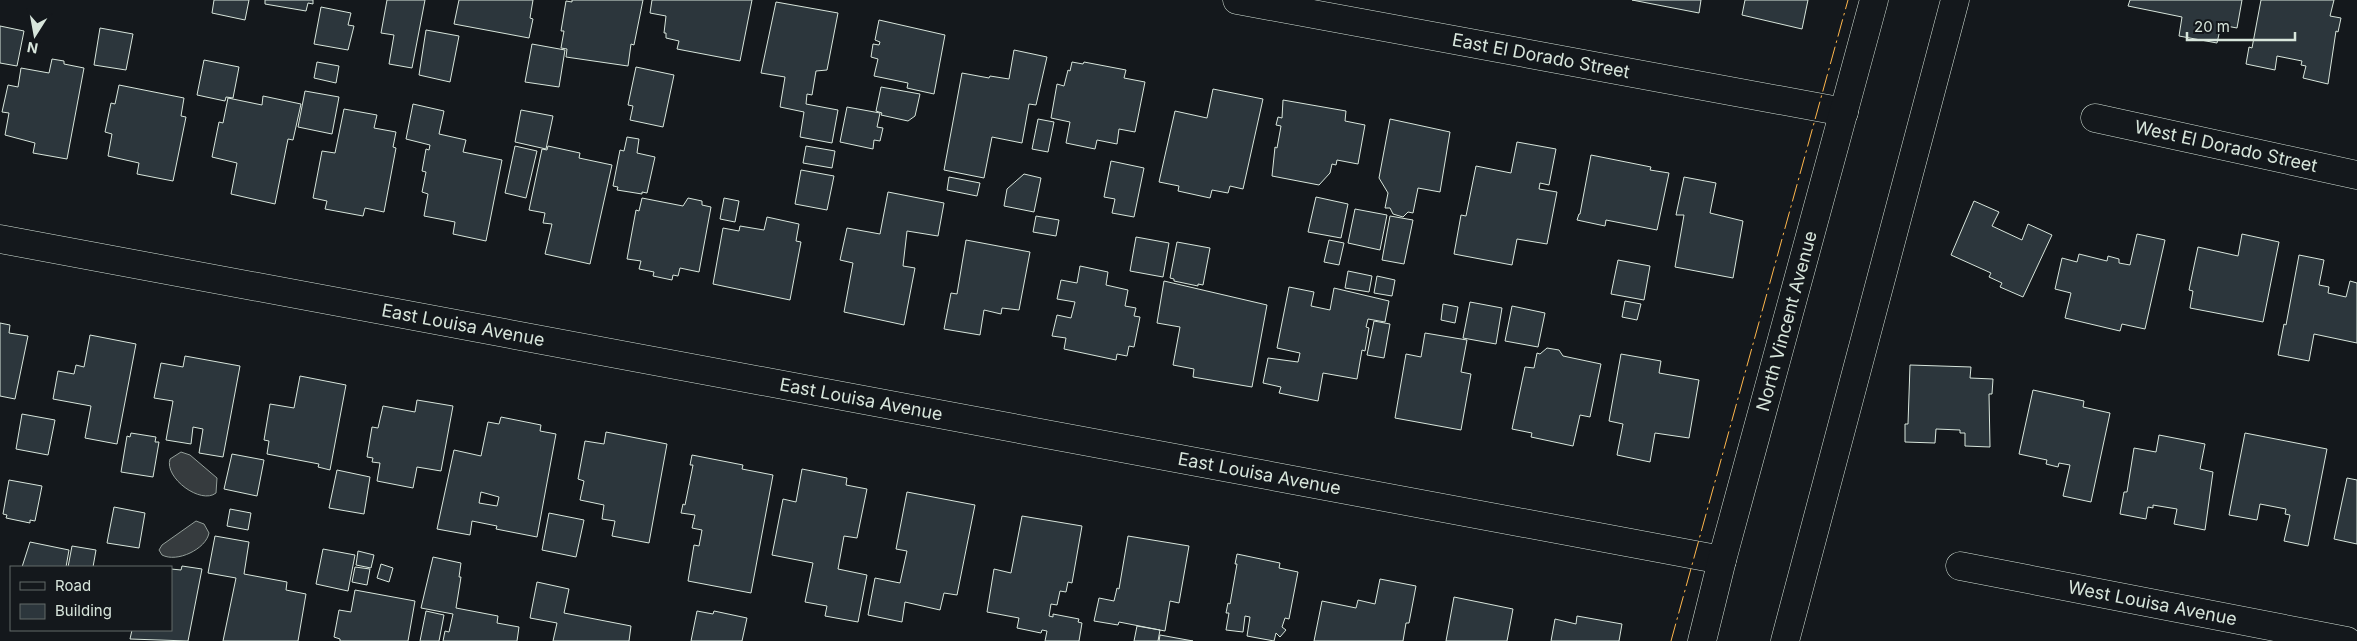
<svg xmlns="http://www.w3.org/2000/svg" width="2357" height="641" font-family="Inter,sans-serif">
	<rect width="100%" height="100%" fill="#14181c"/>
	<path fill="#363b3e" stroke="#939e99" d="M181,452L190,455L217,478L216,493C201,505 164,478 170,459Z
		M196,521L204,524L209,533C206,549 177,563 162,555L159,550L162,545Z"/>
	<path fill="#2c363c" stroke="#d8e6dc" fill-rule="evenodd" d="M214,0H249L245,20L212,13Z
		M265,0H313V4L308,3L306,11L265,4Z
		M387,0H425L412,68L389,64L394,35L381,33Z
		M459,0H533L530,18L533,19L529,38L454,24Z
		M572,0H643L634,45L631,44L628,66L566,57L567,49L561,48L564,31H561L566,1L572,2Z
		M652,0H752L740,61L677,49L679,41L666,38V33H664L666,16L650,13Z
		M1632,0H1701L1699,13Z
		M1745,0H1808L1802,29L1742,15Z
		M2130,0H2242L2237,28L2221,25L2217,43L2179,36L2182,17L2128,6Z
		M2261,0H2334L2330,16L2341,18L2338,32L2336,31L2328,84L2303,78L2306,66L2301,65L2302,61L2277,56L2275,70L2246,64L2249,47L2252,48Z
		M776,2L838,13L827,70L816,71L812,95L807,94L806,104L838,110L832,143L800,137L804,112L780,107L785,77L761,73Z
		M321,7L351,13L348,25L354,26L348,50L314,44Z
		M879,20L945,35L934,94L907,88L908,83L874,76L878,59L871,57L873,44L879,45L880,42L875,40Z
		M0,26L24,31L17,66L0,63Z
		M100,28L133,34L126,70L94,65Z
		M426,30L459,36L450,82L419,75Z
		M532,44L565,50L559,87L525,82Z
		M1014,50L1047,57L1036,105L1029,104L1022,143L992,137L984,178L944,170L962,73L989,78L990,76L1009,79Z
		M52,59L64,61V64L84,68L67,159L33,153L35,143L5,135L9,113L2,112L8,85L18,87L21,68L49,73Z
		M204,60L239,67L233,98L226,97L225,101L197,95Z
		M317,62L339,66L336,83L314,78Z
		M1072,62L1083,64L1084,62L1126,70L1124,78L1145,82L1135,132L1119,129L1117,144L1097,140L1095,149L1066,143L1070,122L1051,118L1057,84L1064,86L1068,70L1070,71Z
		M636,67L674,75L663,127L630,120L633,106L628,105Z
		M119,85L184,98L181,116L186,117L173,181L137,174L139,163L108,156L112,134L105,132L111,103L115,104Z
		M881,87L920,94L915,116L908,121L881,115L882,113L876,111Z
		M1213,89L1263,99L1243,189L1230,186L1228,193L1212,190L1210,198L1178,191L1179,186L1159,182L1175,111L1207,118Z
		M305,91L339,97L332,134L298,127Z
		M263,96L301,104L293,140L288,139L275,204L231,194L237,163L212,157L219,122L223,123L228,98L262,105Z
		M1283,100L1346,111L1345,121L1365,125L1358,164L1337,160L1336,165L1332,164L1330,173L1319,185L1272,176L1275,147L1277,148L1281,126L1276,125L1278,117L1282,118Z
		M413,104L444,111L439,134L466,140L463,152L502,160L486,241L453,234L455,222L424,216L428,194L422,192L426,172L422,171L426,149L429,150L430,145L406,139Z
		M847,107L880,113L877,127L883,128L880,141L874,140L873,149L840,142Z
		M344,109L377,115L374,128L396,132L393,147L396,148L384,212L365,208L363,216L325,209L327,201L313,198L322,151L335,153Z
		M521,110L553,116L546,149L515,142Z
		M1038,119L1054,122L1048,152L1032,149Z
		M1390,119L1450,132L1440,192L1418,188L1413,213L1408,212L1403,217L1393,214L1390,208H1385L1388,193L1379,178Z
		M627,137L639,139L637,153L655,157L647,193L642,192V194L617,190L618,187L613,186L620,150L624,151Z
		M1517,142L1556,149L1549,185L1540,183L1539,189L1557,192L1547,244L1517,239L1512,265L1454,254L1461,215L1466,216L1476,166L1511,173Z
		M515,146L537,151L526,198L505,193Z
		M548,146L580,153L579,158L612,165L590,264L545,254L552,224L543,223L545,213L529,210L542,149L547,150Z
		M806,146L835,151L832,168L803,163Z
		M1591,155L1651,167L1650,170L1669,173L1657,230L1606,220L1605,226L1577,220L1579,214H1580Z
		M1111,161L1144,168L1134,217L1112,213L1115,199L1104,197Z
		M801,170L834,176L827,210L795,204Z
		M1024,174L1041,178L1034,212L1004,206L1007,189Z
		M949,177L980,183L977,196L947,190Z
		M1684,177L1716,183L1710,213L1743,221L1733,278L1675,267L1684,215H1676Z
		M888,192L944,203L938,236L907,231L903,266L915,268L904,325L844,312L853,263L840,260L847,228L880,234Z
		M1316,197L1348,204L1341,238L1308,232Z
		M642,198L683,206L688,198L702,201V205L711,207L699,272L680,268L678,276L673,275L672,280L653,276L654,272L639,269L641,261L627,259L636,210L639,211Z
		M724,198L739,201L735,222L720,219Z
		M1974,201L1999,212L1992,226L2022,240L2028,224L2052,235L2023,297L2000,287L2002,283L1989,277L1991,273L1951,255Z
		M1355,209L1387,215L1380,250L1348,243Z
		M1036,216L1059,220L1056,236L1033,232Z
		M1390,216L1413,220L1404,264L1382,260Z
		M767,217L799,224L796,241L801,242L790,300L713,284L723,228L739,231L740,226L764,230Z
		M2137,234L2165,240L2145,329L2122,324L2120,331L2065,318L2071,293L2055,289L2062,258L2077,262L2079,254L2107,261L2108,256L2119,259V263L2130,265Z
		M2242,234L2279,242L2263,322L2190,308L2193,291L2189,290L2198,247L2238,256Z
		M1136,237L1169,243L1163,277L1130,271Z
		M966,240L1030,252L1019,310L1002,308L1001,314L984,310L980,335L944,329L951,293L957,294Z
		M1329,240L1344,243L1339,265L1324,262Z
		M1177,242L1210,248L1203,285L1198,284V286L1174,281V279L1170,278Z
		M2299,255L2324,260L2319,285L2329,287L2328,293L2346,297L2350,281L2357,283V343L2314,334L2309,361L2278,355L2284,324L2286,325Z
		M1618,260L1650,266L1644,300L1611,294Z
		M1080,266L1108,272L1106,285L1128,290L1125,306L1136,308L1134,316L1140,317L1134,347L1129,346L1127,356L1117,354L1116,360L1064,349L1066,338L1052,336L1057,315L1071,318L1075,302L1057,299L1061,280L1077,283Z
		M1348,271L1372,276L1369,292L1345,288Z
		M1377,276L1395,280L1392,296L1374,293Z
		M1164,281L1267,305L1252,387L1193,377L1194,369L1173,365L1180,327L1157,323Z
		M1289,287L1314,292L1311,306L1330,310L1334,288L1389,301L1385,322L1368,319L1366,327L1369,328L1365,351L1362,350L1357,379L1323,373L1318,401L1279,393L1281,387L1263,383L1268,358L1298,362L1300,353L1277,348Z
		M1625,301L1641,304L1637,320L1622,317Z
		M1470,302L1502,308L1496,344L1463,338Z
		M1443,304L1458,307L1455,323L1441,320Z
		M1512,306L1545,313L1538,347L1505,341Z
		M1374,321L1390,324L1384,358L1367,355Z
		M0,323L10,325L9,333L28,336L15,399L0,396Z
		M1425,333L1467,340L1461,372L1471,374L1461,430L1395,418L1406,354L1421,357Z
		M90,335L136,344L117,444L85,438L91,406L53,399L58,371L74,374L76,365L84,367Z
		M1547,348L1559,350L1563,356L1601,364L1590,417L1580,415L1573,446L1531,437L1532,433L1512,429L1525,367L1534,368L1537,353L1540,354Z
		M1621,354L1661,361L1659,373L1699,380L1689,438L1655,433L1650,462L1617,455L1623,424L1609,421Z
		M185,356L240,366L223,457L199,453L203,429L193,427L191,444L166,440L173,401L154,398L161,363L183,367Z
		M1910,365L1971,367L1970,378L1993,379L1992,394H1989L1990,447L1965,446V433H1960V430L1936,429L1935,443L1905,442V424H1908Z
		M300,376L346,385L330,470L318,467L319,464L267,454L269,441L264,440L270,404L294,408Z
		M2033,390L2084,401L2083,407L2110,413L2091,502L2063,496L2070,465L2059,463L2058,467L2046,464L2047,460L2019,454Z
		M417,400L453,406L441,471L417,467L413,488L377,481L380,463L372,462L373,458L367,457L372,427L378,428L383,406L415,412Z
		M22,414L55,420L48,455L16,449Z
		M501,417L541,425L540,431L556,434L537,537L496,529L497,526L472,521L470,535L437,529L454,450L481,456L488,422L499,424ZM481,492L499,497L497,506L479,503Z
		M606,432L667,444L649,543L612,536L615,521L602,519L604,505L580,500L584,481L578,479L585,441L604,444Z
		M131,433L156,437L155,442H159L153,477L121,472L127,436L130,437Z
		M2245,433L2327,449L2308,546L2284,541L2290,515L2285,514L2286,509L2260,504L2257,520L2229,515Z
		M2159,435L2205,444L2200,469L2213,472L2205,530L2174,524L2177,509L2153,505V508L2148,507L2146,519L2120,514L2124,492H2127L2134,448L2156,452Z
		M232,454L264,460L257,496L224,489Z
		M692,455L743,465L742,469L773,475L751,593L688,581L694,545L699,546L702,530L692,528L695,515L681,513L683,504L685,505L693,465H690Z
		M802,469L847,478L846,485L867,489L857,538L844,536L838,569L867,575L858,622L825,616L827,606L805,602L813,563L772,555L783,499L796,502Z
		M337,470L370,477L364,514L329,508Z
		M2347,478L2357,480V544L2334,539Z
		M9,480L42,486L35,521L30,520V523L6,518L7,515L3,514Z
		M907,492L975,505L957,595L944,593L940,610L905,602L902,622L868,615L875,578L900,583L907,551L896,549Z
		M114,507L145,513L139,548L107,543Z
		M230,509L251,513L248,530L227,526Z
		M549,513L584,520L576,557L542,550Z
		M1022,516L1082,526L1072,583L1068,582L1066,592L1060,591L1057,605L1051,604L1049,616L1053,617V614L1079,619L1078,622L1082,623L1079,641H1045L1047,631L1042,630L1041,633L1017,628L1019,618L987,612L994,569L1011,573Z
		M215,536L249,542L244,574L287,582L286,590L306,594L298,641H223L236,578L208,573Z
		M1128,536L1189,546L1179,603L1170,601L1165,631L1119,622L1118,625L1094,621L1099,598L1114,601L1117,588L1119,589Z
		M30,542L69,550L66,567H22Z
		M72,546L96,550L93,567H68Z
		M323,549L355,555L348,591L316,584Z
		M358,551L374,555L371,568L356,565Z
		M1237,554L1280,563L1279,568L1298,572L1289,619L1285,618L1282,627L1286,630L1280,637L1276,633L1274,641L1247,636L1250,617L1245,616L1243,632L1226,630L1229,613H1226L1228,603L1230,604L1237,564H1235Z
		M433,557L461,563L459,577H461L456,608L498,616L497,623L519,627L517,641H443L445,631L449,632L453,614L421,608Z
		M381,564L393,568L389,582L377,578Z
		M182,566L202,569L188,641L130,639L132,630H171V569L181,570Z
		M355,567L370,569L367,585L352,582Z
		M1380,579L1416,586L1409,623H1406L1403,641H1314L1322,601L1356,608L1358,600L1375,604Z
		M537,582L569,589L564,613L631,626L629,641H553L557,623L530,618Z
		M355,590L415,601L408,641H340V639L334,637L339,610L351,612Z
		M1454,597L1513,609L1507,641H1446Z
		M426,611L444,615L439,641H420Z
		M697,611L713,614L714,611L747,618L742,641H691Z
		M1577,616L1622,624L1619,641H1551L1555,619L1576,624Z
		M1137,626L1160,630L1158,641H1134Z
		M1160,635L1193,641H1159Z"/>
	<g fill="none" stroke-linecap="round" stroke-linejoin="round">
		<g stroke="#d8e6dc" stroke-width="29">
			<g id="minor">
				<path id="s1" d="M1237,0L1844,112"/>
				<path id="s2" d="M2095,118L2357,175"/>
				<path id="s3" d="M0,239L1722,560"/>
				<path id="s4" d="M1960,566L2347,641"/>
			</g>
		</g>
		<g stroke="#d8e6dc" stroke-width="29">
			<g id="primary">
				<path id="s5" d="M1702,641L1722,560L1874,0"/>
				<path d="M1785,641L1955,0"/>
			</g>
		</g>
		<use href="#minor" stroke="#14181c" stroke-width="28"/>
		<use href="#primary" stroke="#14181c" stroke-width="28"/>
		<path stroke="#ffb74d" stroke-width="1" stroke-dasharray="18 4 2.5 4" stroke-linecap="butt" d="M1671,641L1848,0"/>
	</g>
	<g text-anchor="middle" stroke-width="4" stroke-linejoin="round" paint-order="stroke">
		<g font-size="18" fill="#d8e6dc" stroke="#14181c">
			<text dy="6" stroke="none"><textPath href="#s1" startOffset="309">East El Dorado Street</textPath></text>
			<text dy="6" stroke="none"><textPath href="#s2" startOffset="134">West El Dorado Street</textPath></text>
			<text dy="6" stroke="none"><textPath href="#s5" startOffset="331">North Vincent Avenue</textPath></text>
			<text dy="6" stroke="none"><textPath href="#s3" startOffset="471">East Louisa Avenue</textPath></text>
			<text dy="6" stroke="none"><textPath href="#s3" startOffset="876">East Louisa Avenue</textPath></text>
			<text dy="6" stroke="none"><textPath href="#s3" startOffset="1281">East Louisa Avenue</textPath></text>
			<text dy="6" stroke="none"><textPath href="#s4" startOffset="196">West Louisa Avenue</textPath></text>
		</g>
	</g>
	<rect x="10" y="566" width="162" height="65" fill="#14181c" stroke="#626a69"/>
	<rect x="20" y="582" width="25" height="8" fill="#14181c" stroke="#626a69"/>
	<text x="55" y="591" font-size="15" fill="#d8e6dc">Road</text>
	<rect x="20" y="604" width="25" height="15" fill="#2c363c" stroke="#626a69"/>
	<text x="55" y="616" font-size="15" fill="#d8e6dc">Building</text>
	<g transform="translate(35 35) rotate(191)" stroke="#14181c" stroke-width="4" paint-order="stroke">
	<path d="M0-4L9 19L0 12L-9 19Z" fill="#d8e6dc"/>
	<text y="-8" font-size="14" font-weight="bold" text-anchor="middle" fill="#d8e6dc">N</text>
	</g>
	<path d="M2187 32v8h108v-8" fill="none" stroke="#d8e6dc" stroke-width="2.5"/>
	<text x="2194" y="32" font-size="15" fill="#d8e6dc" stroke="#14181c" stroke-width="4" paint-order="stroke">20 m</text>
</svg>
